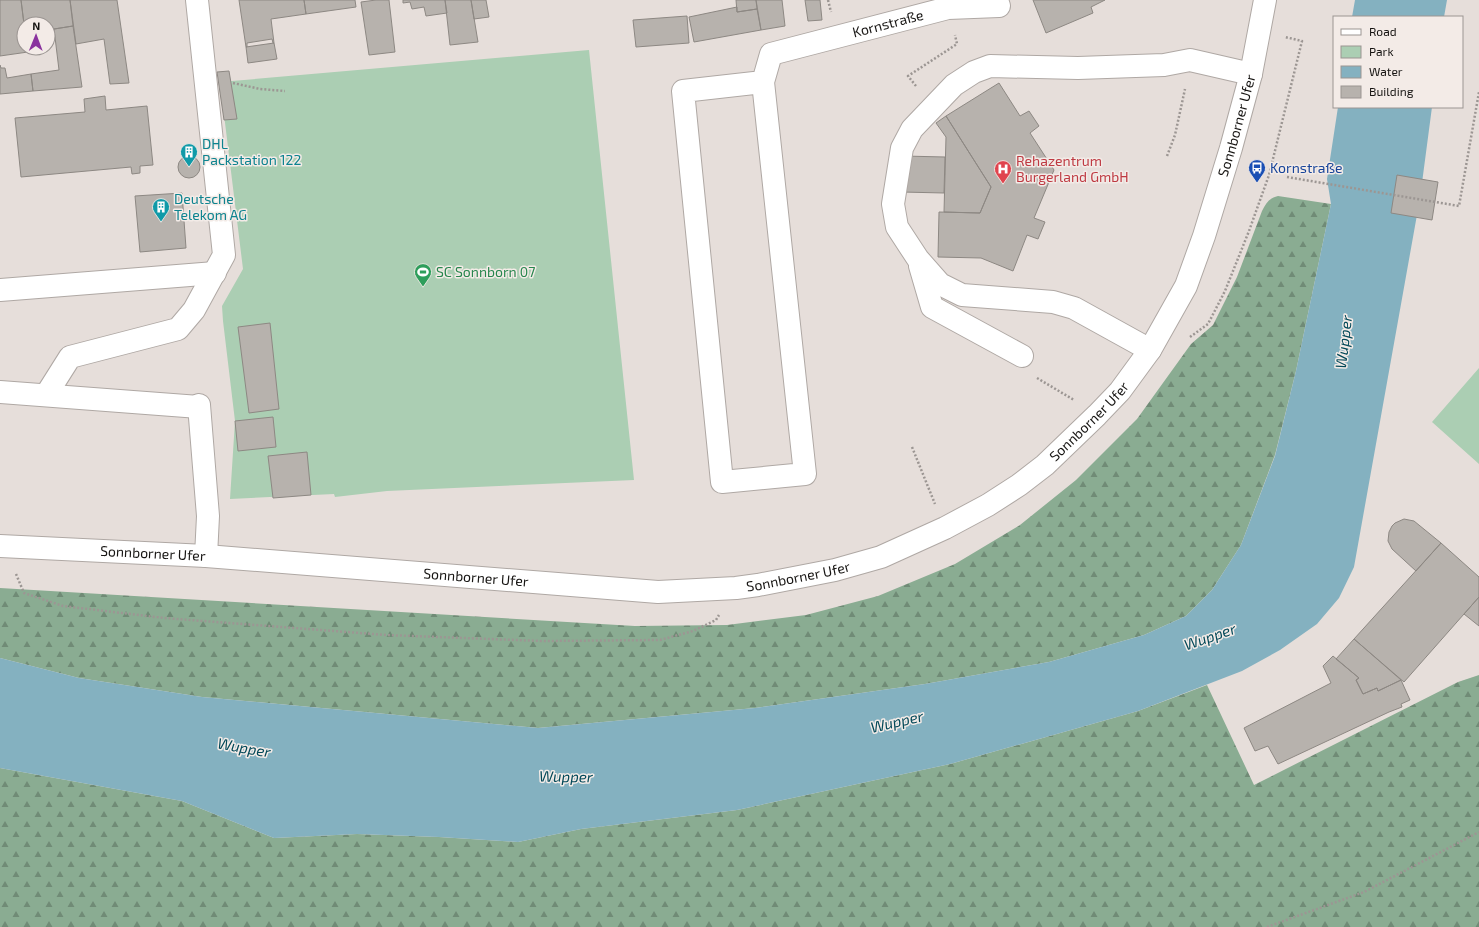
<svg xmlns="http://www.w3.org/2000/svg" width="1479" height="927" font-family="'Exo 2',sans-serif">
	<defs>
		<pattern id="forest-firs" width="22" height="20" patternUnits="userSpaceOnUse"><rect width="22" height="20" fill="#8aac92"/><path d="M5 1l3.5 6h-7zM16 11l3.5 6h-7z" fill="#708b76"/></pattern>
	</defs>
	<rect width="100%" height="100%" fill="#e6deda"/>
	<path fill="url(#forest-firs)" d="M1278,196L1331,204L1296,371L1275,455L1241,545L1212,590L1186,616L1144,635L1049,662L925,684L755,708L538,728L202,697L79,678L0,658V588L635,626L727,625L806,615L878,596L955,564L1020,525L1076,480L1137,419L1191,344L1213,325L1237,277L1262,211C1266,203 1269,198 1278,196Z
		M1479,675V927H0V768L182,801L274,838L357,834L439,837L518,842L581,829L737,810L950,764L1138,711L1207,685L1254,785L1458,682Z"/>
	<path fill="#abceb3" d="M589,50L634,480L387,491L335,497L334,494L230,499L235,421L223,321L222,306L243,269L220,82Z
		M1479,368V464L1432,422Z"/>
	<path fill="#84b1c0" d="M1355,0H1447L1444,17H1352Z
		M1338,107H1432L1420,198L1354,567L1339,598L1317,624L1280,650L1242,671L1138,711L950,764L737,810L581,829L518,842L439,837L357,834L274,838L182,801L0,768V658L79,678L202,697L538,728L755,708L925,684L1049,662L1144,635L1186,616L1212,590L1241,545L1275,456L1296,371L1331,204L1327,179Z"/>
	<path fill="#b7b2ad" stroke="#8d8883" d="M0,0H21L24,24V48H27L28,52L0,56Z
		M21,0H70L73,26L48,30V24H24Z
		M70,0H117L129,83L110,84L104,39L76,44Z
		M239,0H304L306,14L271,19L274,43H273L272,39L247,43V47H246Z
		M304,0H355L356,7L306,14Z
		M376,0H389L395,52L369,55L361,2Z
		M403,0H445L447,13L426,16L424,7L412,9L410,2L403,3Z
		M445,0H471L478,42L450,45Z
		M471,0H486L489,17L474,19Z
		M736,0H756L757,9L737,12Z
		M756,0H782L785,26L761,30Z
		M805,0H820L822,20L808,21Z
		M1033,0H1105L1091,7L1093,13L1046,33Z
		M737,7V12L757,9L761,30L694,42L689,17Z
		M687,16L689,43L636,47L633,20Z
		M73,26L82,87L33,91L31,74L59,70L54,29Z
		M274,43L277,59L248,63L246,47Z
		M0,65L1,68H5L7,78L31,74L33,91L0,94Z
		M229,71L237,119L224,120L217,72Z
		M999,83L1020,116L1029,111L1039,126L1030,133L1054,170L1034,218L1045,222L1038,239L1027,235L1013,271L981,258L938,257L939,212L980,213L991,187L946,116Z
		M105,96L106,110L147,106L153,165L140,166V173L132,174L131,167L21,177L15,118L85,112L84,99Z
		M946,116L991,187L980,213L944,212L946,137L936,123Z
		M178 167a11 11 0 1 1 22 0a11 11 0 1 1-22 0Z
		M903,156L945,157L944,193L902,192Z
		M1397,175L1438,182L1432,220L1391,213Z
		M182,193L186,248L140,252L135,196Z
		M270,323L279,409L249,413L238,327Z
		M273,417L276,447L238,451L235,421Z
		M307,452L311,495L273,498L268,456Z
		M1404,519L1414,521L1441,543L1416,571L1392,549L1388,541L1389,532L1392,526L1395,523Z
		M1441,543L1479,577V597L1404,682L1354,639Z
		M1479,597V626L1464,614Z
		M1354,639L1401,680L1378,691L1377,688L1363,694L1356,680L1359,678L1336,659Z
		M1333,656L1359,678L1356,680L1363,694L1377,688L1378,691L1401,680L1410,700L1401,704L1402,707L1389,712L1278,764L1268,746L1255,751L1244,728L1331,683L1323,666Z"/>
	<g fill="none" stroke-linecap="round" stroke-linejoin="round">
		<g stroke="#afa8a4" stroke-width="24">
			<g id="minor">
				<path id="s1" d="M763,82L683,91L722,482L805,474L763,82L771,54L948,8L999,6L997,0"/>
				<path d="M920,266L932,307L1022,356"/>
				<path d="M0,290L215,273"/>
				<path d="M1150,350L1074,308L1053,302L962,295L940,284L918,259L897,227L893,204L902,148L912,129L954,85L974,72L990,66L1078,68L1164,65L1190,60L1251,74"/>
				<path d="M0,392L199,407"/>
				<path d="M46,395L70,357L178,329L194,310L224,255L197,0"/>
				<path d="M199,405L208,516L206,556"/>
			</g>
		</g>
		<g stroke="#afa8a4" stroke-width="24">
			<g id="major">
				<path id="s2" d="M0,546L206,556L658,592L736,588L758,585L835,570L881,557L945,528L988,505L1019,485L1045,465L1097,415L1120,391L1150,350L1186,286L1204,236L1231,148L1251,74L1265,0"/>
			</g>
		</g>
		<path stroke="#9c9693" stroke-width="2.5" stroke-dasharray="2 2" stroke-linecap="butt" d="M828,0L831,12
			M233,83L260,89L285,91
			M916,86L908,76L957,44L955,35
			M1167,156L1175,135L1185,89
			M1287,177L1459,206L1479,92
			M1190,337L1208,324L1225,291L1249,231L1269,175L1302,41L1285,37
			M1037,378L1074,400
			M912,447L935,504
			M16,574L24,593L63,606L164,618L386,635L542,641L660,640L693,631L716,620L719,615
			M1267,927L1364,892L1479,832"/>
		<use href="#minor" stroke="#fff" stroke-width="22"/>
		<use href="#major" stroke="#fff" stroke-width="22"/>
	</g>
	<defs>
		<g id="building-pin" transform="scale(0.9)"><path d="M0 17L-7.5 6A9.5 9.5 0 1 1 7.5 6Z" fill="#0f9aa8" stroke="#f3ebe7"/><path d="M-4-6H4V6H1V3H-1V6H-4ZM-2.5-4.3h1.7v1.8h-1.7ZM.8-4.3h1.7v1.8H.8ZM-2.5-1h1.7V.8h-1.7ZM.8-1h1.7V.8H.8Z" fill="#fff"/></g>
		<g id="bus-pin" transform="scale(0.9)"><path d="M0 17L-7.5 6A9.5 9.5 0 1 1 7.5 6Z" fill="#1a4fb4" stroke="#f3ebe7"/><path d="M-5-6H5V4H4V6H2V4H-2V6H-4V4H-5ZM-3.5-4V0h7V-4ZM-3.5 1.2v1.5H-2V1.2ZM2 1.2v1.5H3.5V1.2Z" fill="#fff"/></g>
		<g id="hospital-pin" transform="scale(0.9)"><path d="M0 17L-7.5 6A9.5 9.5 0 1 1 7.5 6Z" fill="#e0444e" stroke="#f3ebe7"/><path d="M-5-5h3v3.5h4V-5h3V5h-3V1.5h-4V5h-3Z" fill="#fff"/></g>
		<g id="stadium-pin" transform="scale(0.9)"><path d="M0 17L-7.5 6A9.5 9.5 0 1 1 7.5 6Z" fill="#2e9e5b" stroke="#f3ebe7"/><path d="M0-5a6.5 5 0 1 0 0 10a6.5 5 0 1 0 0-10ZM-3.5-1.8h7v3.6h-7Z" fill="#fff"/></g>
	</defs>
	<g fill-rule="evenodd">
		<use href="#building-pin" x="189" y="152"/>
		<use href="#bus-pin" x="1257" y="168"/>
		<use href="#hospital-pin" x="1003" y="169"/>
		<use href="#building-pin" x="161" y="207"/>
		<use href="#stadium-pin" x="423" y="272"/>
	</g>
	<g text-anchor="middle" stroke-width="3" stroke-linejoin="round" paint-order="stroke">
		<g font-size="14" fill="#171513" stroke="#f3ebe7">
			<text dy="5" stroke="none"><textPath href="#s1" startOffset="1101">Kornstraße</textPath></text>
			<text dy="5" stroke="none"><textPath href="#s2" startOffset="1473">Sonnborner Ufer</textPath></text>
			<text dy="5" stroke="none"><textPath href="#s2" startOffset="1137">Sonnborner Ufer</textPath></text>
			<text dy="5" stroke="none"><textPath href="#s2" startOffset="153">Sonnborner Ufer</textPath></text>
			<text dy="5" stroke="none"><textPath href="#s2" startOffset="801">Sonnborner Ufer</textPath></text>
			<text dy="5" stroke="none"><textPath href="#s2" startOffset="477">Sonnborner Ufer</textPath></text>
		</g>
		<g font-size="14" fill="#0d838f" stroke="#f3ebe7" text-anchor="start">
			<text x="202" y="149">DHL<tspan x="202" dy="16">Packstation 122</tspan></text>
			<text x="174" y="204">Deutsche<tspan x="174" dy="16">Telekom AG</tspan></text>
		</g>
		<g font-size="14" fill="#be3a42" stroke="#f3ebe7" text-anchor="start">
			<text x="1016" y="166">Rehazentrum<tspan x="1016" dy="16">Burgerland GmbH</tspan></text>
		</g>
		<g font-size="14" fill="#164399" stroke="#f3ebe7" text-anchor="start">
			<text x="1270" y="173">Kornstraße</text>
		</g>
		<g font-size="14" fill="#27864d" stroke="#f3ebe7" text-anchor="start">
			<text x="436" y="277">SC Sonnborn 07</text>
		</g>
		<g font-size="15" font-style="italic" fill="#024858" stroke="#f3ebe7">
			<text transform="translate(1344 342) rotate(-83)" y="5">Wupper</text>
			<text transform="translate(1210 637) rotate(-19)" y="5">Wupper</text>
			<text transform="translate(897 722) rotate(-13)" y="5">Wupper</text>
			<text transform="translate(244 748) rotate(10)" y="5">Wupper</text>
			<text transform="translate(566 777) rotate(1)" y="5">Wupper</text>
		</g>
	</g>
	<rect x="1333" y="16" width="130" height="92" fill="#f3ebe7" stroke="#9b9592"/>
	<rect x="1341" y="29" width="20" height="6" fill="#ffffff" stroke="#9b9592"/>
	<text x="1369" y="36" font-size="12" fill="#171513">Road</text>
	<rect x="1341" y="46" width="20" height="12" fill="#abceb3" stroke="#9b9592"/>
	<text x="1369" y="56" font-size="12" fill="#171513">Park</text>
	<rect x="1341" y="66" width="20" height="12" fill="#84b1c0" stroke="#9b9592"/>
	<text x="1369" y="76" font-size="12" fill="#171513">Water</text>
	<rect x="1341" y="86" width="20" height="12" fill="#b7b2ad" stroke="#9b9592"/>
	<text x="1369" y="96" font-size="12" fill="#171513">Building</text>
	<g transform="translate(36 36) rotate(1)"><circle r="19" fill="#f3ebe7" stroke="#9b9592"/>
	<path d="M0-3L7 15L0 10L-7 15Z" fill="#8a329e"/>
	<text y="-6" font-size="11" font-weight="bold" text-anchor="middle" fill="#171513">N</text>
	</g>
</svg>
